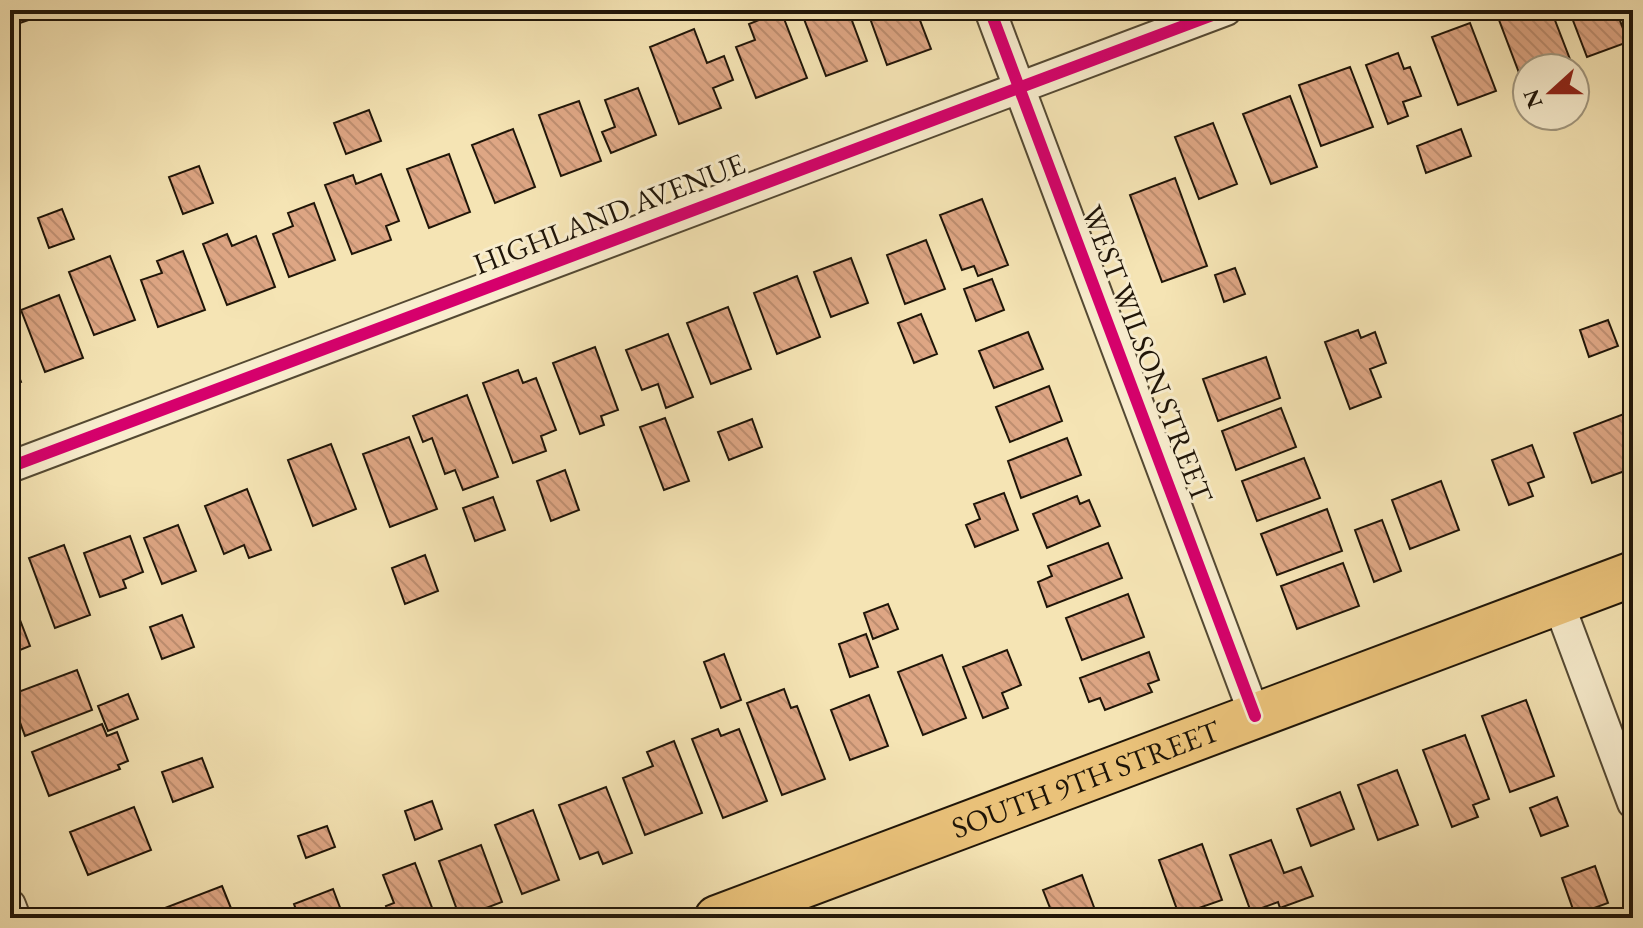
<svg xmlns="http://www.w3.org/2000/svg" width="1643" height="928" font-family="'EB Garamond',serif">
	<defs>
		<pattern id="building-back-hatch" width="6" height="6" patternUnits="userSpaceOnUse" patternTransform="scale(2)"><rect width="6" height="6" fill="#dea684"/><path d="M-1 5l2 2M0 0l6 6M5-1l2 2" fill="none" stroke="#be8e70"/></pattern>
	</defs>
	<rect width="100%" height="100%" fill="#f5e4b4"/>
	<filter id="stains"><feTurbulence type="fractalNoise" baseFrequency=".0025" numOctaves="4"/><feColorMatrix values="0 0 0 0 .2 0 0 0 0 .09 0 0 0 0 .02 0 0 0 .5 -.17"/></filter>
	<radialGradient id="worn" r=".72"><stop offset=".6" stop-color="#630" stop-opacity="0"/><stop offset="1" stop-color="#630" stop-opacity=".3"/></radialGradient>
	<path fill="url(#building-back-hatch)" stroke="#1f1508" stroke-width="2" d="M15,10H48L49,13L20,23Z
		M106,10H127L109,17Z
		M828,10H848L867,61L826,76L804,19Z
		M867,10H916L931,49L887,65Z
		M1501,10H1551L1573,67L1527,68V85L1524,86L1496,12Z
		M1569,10H1616L1628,42L1587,57Z
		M781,11L807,78L756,98L736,47L755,40L749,24Z
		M1470,23L1496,91L1458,105L1432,37Z
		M694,29L707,63L724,56L733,80L713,88L721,108L679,124L650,47Z
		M1398,53L1404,69L1410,67L1421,96L1403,102L1408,116L1388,124L1366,65Z
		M1350,67L1373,127L1321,146L1299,85Z
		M638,88L656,135L611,153L602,132L615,127L605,100Z
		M1290,96L1317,167L1271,184L1243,114Z
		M579,101L601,161L561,176L539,115Z
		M369,110L381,141L346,154L334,123Z
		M1213,123L1237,184L1199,199L1175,137Z
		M513,129L535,187L495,203L472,145Z
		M1461,129L1471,156L1426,173L1417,146Z
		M449,154L470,212L429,228L407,169Z
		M199,166L213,203L183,214L169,177Z
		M381,174L399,221L386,226L391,240L352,254L325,185L353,175L356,184Z
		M1175,178L1207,266L1162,282L1130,195Z
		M982,199L1008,265L978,276L974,266L962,270L940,215Z
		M314,203L335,260L289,277L273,234L293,226L288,213Z
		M62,209L74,239L49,248L38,218Z
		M227,234L232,246L256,236L275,287L227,305L203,244Z
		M926,240L945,289L905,304L887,255Z
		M183,251L205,310L158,327L141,280L162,273L157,261Z
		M110,256L135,320L94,335L69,272Z
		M851,258L868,303L831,317L814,272Z
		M1235,268L1245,294L1224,302L1215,275Z
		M797,276L820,337L777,354L754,293Z
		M992,279L1004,310L976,321L964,289Z
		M59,295L83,358L45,372L21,310Z
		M728,307L751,369L711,384L687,323Z
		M921,314L937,354L914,363L898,323Z
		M1608,320L1618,346L1589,357L1580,330Z
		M1358,330L1361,338L1375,332L1386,363L1370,369L1381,397L1350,409L1325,342Z
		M1028,332L1043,369L994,388L979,351Z
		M668,334L693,397L666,408L658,384L642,390L626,350Z
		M595,347L618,410L601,416L604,425L580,434L553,363Z
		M10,354L21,382L10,386Z
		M1266,357L1280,398L1218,421L1203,379Z
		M518,370L523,383L536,378L556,430L541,436L546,451L513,463L483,383Z
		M1049,386L1062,421L1010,442L996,407Z
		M467,395L498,477L463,490L455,470L445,474L432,438L423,442L413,416Z
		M1281,408L1296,447L1236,470L1222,431Z
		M1629,412L1633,424V468L1592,483L1574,433Z
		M665,418L689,481L664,490L640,427Z
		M752,419L762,447L729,460L718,432Z
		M409,437L437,509L390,527L363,454Z
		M1067,438L1081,475L1021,498L1008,461Z
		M331,444L356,509L313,526L288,460Z
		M1532,445L1544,477L1528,483L1533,496L1509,505L1492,460Z
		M1304,458L1320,498L1257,521L1242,481Z
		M565,470L579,510L551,521L537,481Z
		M1441,481L1459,530L1410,549L1392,500Z
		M247,489L271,550L249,558L244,545L224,554L205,506Z
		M1004,493L1018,530L975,547L966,525L980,519L974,504Z
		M1077,496L1080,504L1089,500L1100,526L1047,548L1033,514Z
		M493,497L505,530L475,541L463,508Z
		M1327,509L1342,551L1277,575L1261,534Z
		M1382,520L1401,571L1374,582L1355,530Z
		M178,525L196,571L162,584L144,538Z
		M130,536L143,572L123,580L126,588L100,597L84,553Z
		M1108,543L1122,578L1047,607L1038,582L1052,576L1048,566Z
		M64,545L90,615L55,628L29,558Z
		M425,555L438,591L405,604L392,568Z
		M1343,563L1359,606L1297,629L1281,586Z
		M10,594L30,646L10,654Z
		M1128,594L1144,637L1082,660L1066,618Z
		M888,604L898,629L873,639L864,613Z
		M182,615L194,647L162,659L150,627Z
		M866,634L878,667L850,677L839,644Z
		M1007,650L1021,685L1002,693L1008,708L983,718L963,667Z
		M1149,652L1159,680L1148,684L1152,692L1105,710L1100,698L1089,702L1080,678Z
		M724,654L741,700L721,708L704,662Z
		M942,655L966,718L923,735L898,672Z
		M77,670L92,710L25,736L10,695Z
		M784,689L791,708L797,706L825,779L782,795L747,703Z
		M128,694L138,719L108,731L98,706Z
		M869,695L888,746L850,760L831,710Z
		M1526,700L1554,776L1510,792L1482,716Z
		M102,724L107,736L117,732L128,761L118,765L120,769L49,796L32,752Z
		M718,729L721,736L739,729L767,801L723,818L692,739Z
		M1465,735L1489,799L1473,805L1478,817L1452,827L1423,750Z
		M674,741L702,813L645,835L623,778L653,766L647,752Z
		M202,758L213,787L173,802L162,772Z
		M1397,770L1418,825L1378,840L1358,785Z
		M606,787L632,853L603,864L598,852L580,859L559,805Z
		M1340,792L1354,829L1311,846L1297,809Z
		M1557,797L1568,826L1541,836L1530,808Z
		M432,801L442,829L415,840L405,811Z
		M134,807L151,850L88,875L70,832Z
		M533,810L559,880L522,894L495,825Z
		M327,826L335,847L306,858L298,836Z
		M1271,840L1284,873L1301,867L1313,896L1280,908L1278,902L1251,912L1230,855Z
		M1202,844L1222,900L1179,915L1159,860Z
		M481,845L502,902L460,918L439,861Z
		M415,863L434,913L422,918H391L386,906L394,903L383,875Z
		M1595,866L1608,903L1575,915L1562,878Z
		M1082,875L1098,918H1054L1043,890Z
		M222,886L235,918H160L157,911Z
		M333,889L344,918L352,915L353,918H299L294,904Z"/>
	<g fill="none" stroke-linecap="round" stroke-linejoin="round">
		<g stroke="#544933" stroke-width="34">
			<path id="street" d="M990,10L1255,716
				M10,467L1226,10
				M1558,602L1633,803
				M10,905L15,918"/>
		</g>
		<g stroke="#1f1508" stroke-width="48">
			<g id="primary">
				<path id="s1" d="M717,918L1633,574"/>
			</g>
		</g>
		<use href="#street" stroke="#f8edce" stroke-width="30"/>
		<use href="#primary" stroke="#eac27a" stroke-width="44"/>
		<g stroke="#f8edce" stroke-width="17">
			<path id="cycleway" d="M990,10L1255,716
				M10,467L1226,10"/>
		</g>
		<use href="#cycleway" stroke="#d6006c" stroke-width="12"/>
	</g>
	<g text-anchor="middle" stroke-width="6" stroke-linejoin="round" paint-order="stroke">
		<g font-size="30" fill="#1f1508" stroke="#f8edce">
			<text transform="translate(609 214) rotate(-21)" y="10">HIGHLAND AVENUE</text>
			<text transform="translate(1147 354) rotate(69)" y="10">WEST WILSON STREET</text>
			<text dy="10" stroke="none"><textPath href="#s1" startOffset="394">SOUTH 9TH STREET</textPath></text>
		</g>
	</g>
	<rect width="1643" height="928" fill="none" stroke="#f5e4b4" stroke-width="40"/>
	<rect x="12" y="12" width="1619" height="904" fill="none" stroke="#1f1508" stroke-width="4"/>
	<rect x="20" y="20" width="1603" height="888" fill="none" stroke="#1f1508" stroke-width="2"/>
	<g transform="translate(1551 92) rotate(249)"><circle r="38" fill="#f8edce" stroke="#a1977f" stroke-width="2"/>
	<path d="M0-6L14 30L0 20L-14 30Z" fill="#8f2418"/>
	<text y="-12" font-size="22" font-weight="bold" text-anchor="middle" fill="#1f1508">N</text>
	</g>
	<rect width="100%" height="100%" filter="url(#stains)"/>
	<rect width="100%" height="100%" fill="url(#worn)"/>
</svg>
